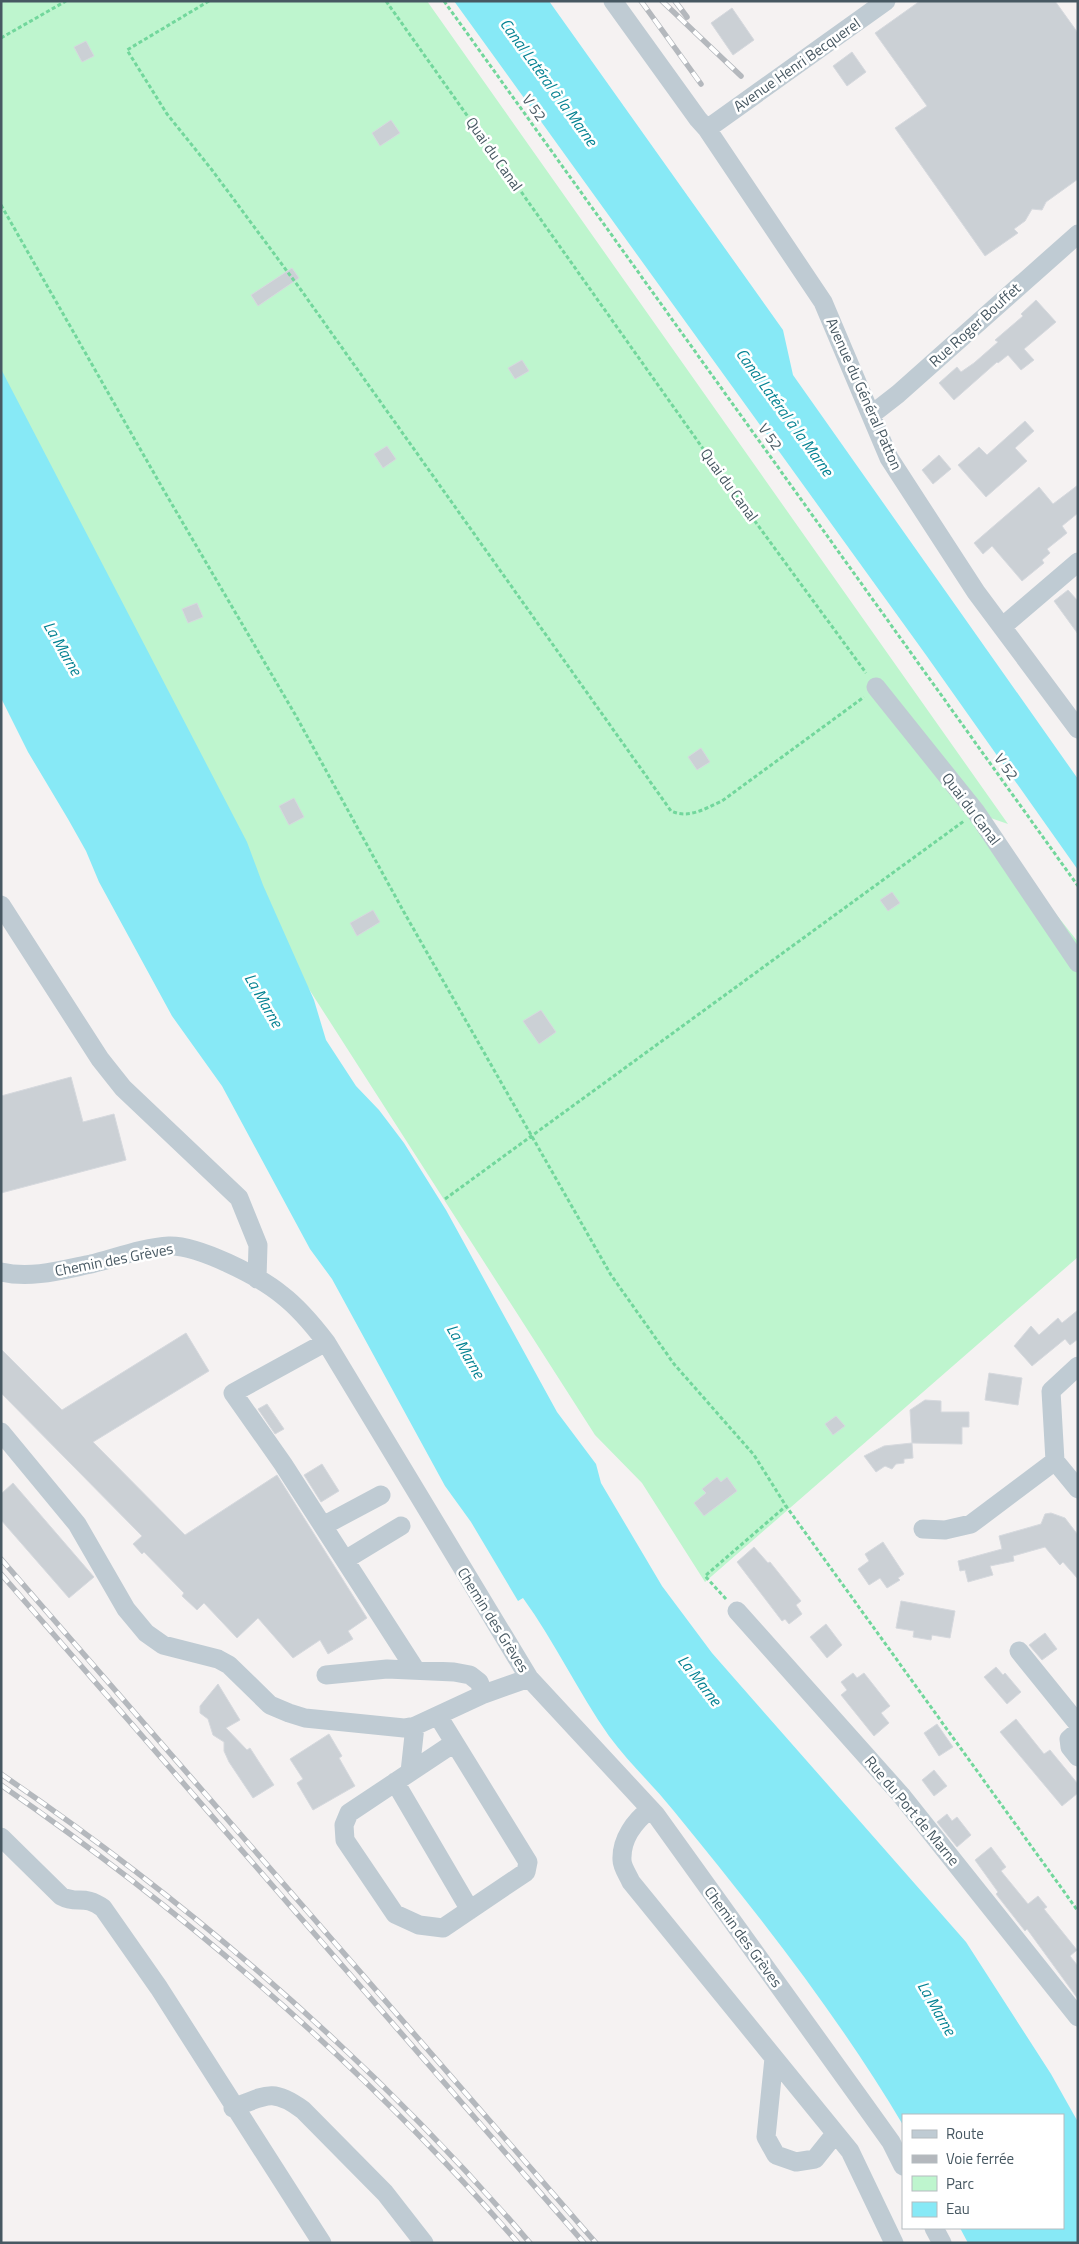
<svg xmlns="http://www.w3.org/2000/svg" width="1079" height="2244" font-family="'Titillium Web',sans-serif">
	<rect width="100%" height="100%" fill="#f5f2f2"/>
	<path fill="#bef5ce" d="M1,1H427L1008,824L976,813L1078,942V1257L705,1582L642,1483L595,1435L282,947L1,390Z"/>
	<path fill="#87e9f6" d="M454,1H549L783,330L793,375L1078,779V870L926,655Z
		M1,369L247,842L263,885L314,1000L326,1040L356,1086L379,1110L404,1143L446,1210L557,1412L596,1464L601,1483L662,1586L712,1653L966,1942L1051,2074L1078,2122V2243H968L960,2228H1063V2115H903V2125C838,2015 754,1909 673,1810C653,1785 628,1762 609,1736C578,1692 555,1642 523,1598L518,1601L471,1522L445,1486L332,1279L310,1249L222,1086L172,1016L99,882L86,851L68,819L28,752L1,698Z"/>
	<path fill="#cbd0d5" stroke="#d6d9de" d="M920,1H1055L1078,33V179L1046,202L1042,210L1032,209L1025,221L1014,229L1018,233L985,256L895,128L927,106L875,33Z
		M732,8L754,40L733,55L711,23Z
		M86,41L94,56L82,62L74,47Z
		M852,52L866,72L847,86L833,66Z
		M391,120L400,133L380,146L372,133Z
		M292,268L299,278L258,306L251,295Z
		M1036,300L1056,322L1024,349L1034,360L1021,370L1008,355L998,363L997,362L954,400L939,383L957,367L961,372L974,363L998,342L995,340L1023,316L1021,314Z
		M522,360L529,371L515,379L508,368Z
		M1025,421L1034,431L1015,448L1027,461L986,497L958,465L979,447L987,455Z
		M387,446L396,459L383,468L374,454Z
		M939,455L951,469L933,484L922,470Z
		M1078,485V513L1062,526L1067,533L1047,549L1050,553L1042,560L1044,563L1022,581L992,546L983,554L974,543L1039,487L1053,504Z
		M1068,590L1078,601V634L1054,601Z
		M197,603L203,617L188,623L182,609Z
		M701,748L710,762L697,770L688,757Z
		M294,798L304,817L289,825L279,806Z
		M892,892L900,903L888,911L880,900Z
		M373,910L380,922L357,936L350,923Z
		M541,1010L556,1032L539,1044L523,1021Z
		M71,1077L83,1122L114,1114L126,1160L1,1193V1096Z
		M1078,1310V1339L1070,1345L1065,1339L1032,1366L1014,1346L1031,1326L1039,1335L1058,1318L1062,1323Z
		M186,1333L209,1371L93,1442L185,1535L277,1475L367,1618L348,1631L353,1639L328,1654L320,1640L293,1658L258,1618L237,1638L204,1603L197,1610L182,1596L184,1593L144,1552L142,1554L133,1544L142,1536L1,1393V1349L62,1410Z
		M989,1373L1022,1378L1018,1405L985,1400Z
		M925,1400L941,1401V1412H969V1427H962V1444L912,1443L910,1410Z
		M267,1404L284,1429L275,1434L258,1409Z
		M836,1416L845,1426L833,1435L825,1424Z
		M912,1443L913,1458L904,1459V1463L896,1464L892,1469L885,1466L876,1472L864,1456L884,1446Z
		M322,1464L339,1491L321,1502L304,1475Z
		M717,1477L721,1482L727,1477L737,1491L704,1516L694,1503L706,1493L702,1489Z
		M13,1483L94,1577L69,1598L1,1520V1494Z
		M1051,1513L1065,1518L1078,1535V1579L1063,1562L1060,1565L1045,1547L1013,1556L1014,1561L990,1566L993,1575L968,1582L965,1570L960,1571L958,1561L1002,1549L999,1536L1041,1524L1045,1514Z
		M883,1542L904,1574L898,1578L900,1580L887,1588L880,1578L869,1585L858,1569L869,1561L865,1554Z
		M754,1547L768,1563L770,1562L801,1601L796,1605L802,1614L789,1624L785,1619L782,1621L737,1562Z
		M901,1601L955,1611L950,1638L932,1635L931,1640L913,1637L914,1631L896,1628Z
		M826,1624L842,1645L827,1658L810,1637Z
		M1045,1633L1057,1649L1042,1660L1029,1645Z
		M996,1667L1003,1675L1005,1673L1021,1692L1007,1704L984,1677Z
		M853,1673L857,1678L864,1673L890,1706L881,1713L889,1723L874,1736L841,1695L847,1690L841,1682Z
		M218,1684L240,1720L226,1728L247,1750L250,1748L274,1785L253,1798L229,1762L224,1751V1742L213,1735L208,1719L200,1713V1706Z
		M1016,1719L1044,1754L1050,1750L1078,1784V1793L1062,1806L1000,1732Z
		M937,1724L953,1747L939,1756L924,1733Z
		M329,1734L342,1756L339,1758L355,1786L313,1810L297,1783L303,1779L290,1759Z
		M934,1770L947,1786L934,1796L922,1780Z
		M947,1814L952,1821L957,1817L971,1835L957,1847L937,1822Z
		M991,1847L1006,1867L1001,1871L1028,1904L1038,1896L1047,1907L1044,1909L1077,1950L1070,1956L1078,1966V1999L1027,1929L1025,1931L996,1894L998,1892L975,1860Z"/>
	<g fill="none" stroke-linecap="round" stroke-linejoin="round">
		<path stroke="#72d79c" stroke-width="3" stroke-dasharray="4 2.5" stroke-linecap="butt" d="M209,1L127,50L167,114L212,170L301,290L671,811C689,819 704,809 722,801L864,697
			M386,1L738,498L866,673
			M444,1L1078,886
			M1,38L66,1
			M1,205L163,489L296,716L405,914L611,1275L674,1364L754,1455L786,1506L1078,1911
			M445,1199L964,821
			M726,1599L705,1576L786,1506"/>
		<path stroke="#bfcbd3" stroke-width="19" d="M613,1L698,119L707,129L823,302L889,458L976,592L1078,729
			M707,129L886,1
			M871,415L898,394L1078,234
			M1002,627L1078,562
			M876,687L976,812L1078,963
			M1,905L100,1059L123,1088L239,1198L258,1245L257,1279
			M1,1272C31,1279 62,1270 91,1264C115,1258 145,1247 169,1246C198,1245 259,1276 282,1295C299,1308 313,1325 326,1342L529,1678L656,1815L871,2114L891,2142L903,2166
			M326,1342L233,1393L283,1464L415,1669
			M1,1432L77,1524L126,1609L146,1633L163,1645L218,1659L229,1665L270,1705L289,1713L305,1718L404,1728L415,1726L484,1694L529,1678
			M1055,1461L1078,1489
			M323,1526L381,1495
			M923,1529L945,1530L971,1524L1055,1461L1051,1391L1078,1366
			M345,1560L401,1526
			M737,1611L901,1795L1078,2017
			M1019,1651L1078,1724
			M326,1675L387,1669L454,1672L470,1675L479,1682L484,1694
			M438,1716L528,1862L526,1872L443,1928L419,1925L395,1914L345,1840L344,1825L349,1813L454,1743
			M1078,1731L1069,1739L1070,1747L1078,1757
			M410,1772L415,1726
			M395,1782L470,1910
			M650,1809C635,1821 621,1839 622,1860C622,1867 628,1875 631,1882L850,2151L894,2243
			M1,1837L61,1896C77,1905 84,1894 103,1908L159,1988L322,2243
			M774,2058L766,2137L776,2155L796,2162L815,2159L835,2134
			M233,2108C266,2095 273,2088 303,2110L385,2193L424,2243
			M934,2228L942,2243"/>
		<g stroke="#b4b8bd" stroke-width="5.5">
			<path id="rail" d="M641,1L701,84
				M662,1L741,76
				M675,1L687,17
				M1,1559L596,2243
				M1,1574L584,2243
				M1,1774C196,1907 376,2064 530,2243
				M1,1785C191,1916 367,2069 518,2243"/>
		</g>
		<use href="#rail" stroke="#fff" stroke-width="4" stroke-dasharray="11" stroke-linecap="butt"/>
	</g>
	<g text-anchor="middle" stroke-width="5" stroke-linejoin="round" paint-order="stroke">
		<g font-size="15" fill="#475862" stroke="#fff">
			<text transform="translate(797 65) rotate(-35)" y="5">Avenue Henri Becquerel</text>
			<text transform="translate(534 108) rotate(54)" y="5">V 52</text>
			<text transform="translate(494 154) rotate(55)" y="5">Quai du Canal</text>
			<text transform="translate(975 325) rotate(-42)" y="5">Rue Roger Bouffet</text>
			<text transform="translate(864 394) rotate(66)" y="5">Avenue du Général Patton</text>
			<text transform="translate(770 437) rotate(54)" y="5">V 52</text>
			<text transform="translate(729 485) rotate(54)" y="5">Quai du Canal</text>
			<text transform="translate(1006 767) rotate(54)" y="5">V 52</text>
			<text transform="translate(971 809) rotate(53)" y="5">Quai du Canal</text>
			<text transform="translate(114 1260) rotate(-11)" y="5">Chemin des Grèves</text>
			<text transform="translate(493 1620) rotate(58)" y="5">Chemin des Grèves</text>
			<text transform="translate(912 1811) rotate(50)" y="5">Rue du Port de Marne</text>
			<text transform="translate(743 1937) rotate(54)" y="5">Chemin des Grèves</text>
		</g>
		<g font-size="16" font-style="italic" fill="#048292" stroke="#fff">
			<text transform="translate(549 82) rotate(54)" y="6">Canal Latéral à la Marne</text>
			<text transform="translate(785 412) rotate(54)" y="6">Canal Latéral à la Marne</text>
			<text transform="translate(63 648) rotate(60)" y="6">La Marne</text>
			<text transform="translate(264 1000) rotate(60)" y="6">La Marne</text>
			<text transform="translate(466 1351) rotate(60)" y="6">La Marne</text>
			<text transform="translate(700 1680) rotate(52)" y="6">La Marne</text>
			<text transform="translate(937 2008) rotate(60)" y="6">La Marne</text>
		</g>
	</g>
	<rect width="1079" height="2244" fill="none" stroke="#475862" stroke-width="5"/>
	<rect x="902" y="2114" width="162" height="115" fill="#ffffff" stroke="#b5bcc0"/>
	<rect x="912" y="2130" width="25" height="8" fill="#bfcbd3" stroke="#b5bcc0"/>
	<text x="946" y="2139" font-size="15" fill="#475862">Route</text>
	<rect x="912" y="2155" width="25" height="8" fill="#b4b8bd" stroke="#b5bcc0"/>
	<text x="946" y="2164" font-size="15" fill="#475862">Voie ferrée</text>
	<rect x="912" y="2176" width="25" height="15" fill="#bef5ce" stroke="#b5bcc0"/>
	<text x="946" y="2189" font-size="15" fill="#475862">Parc</text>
	<rect x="912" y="2202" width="25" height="15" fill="#87e9f6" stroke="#b5bcc0"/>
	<text x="946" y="2214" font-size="15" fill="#475862">Eau</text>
</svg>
